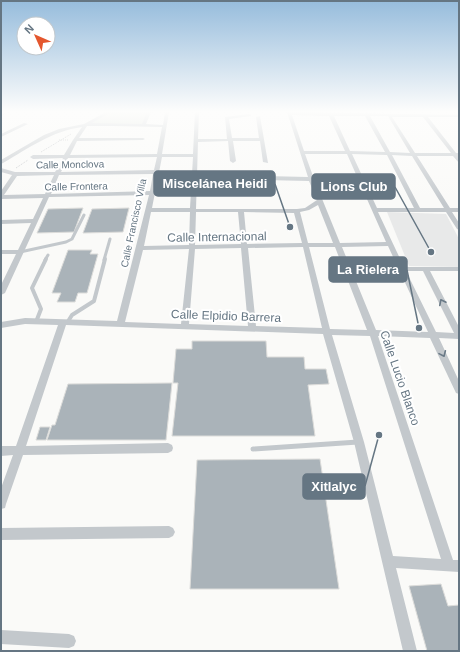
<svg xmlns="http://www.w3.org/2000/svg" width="460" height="652" font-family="Arial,sans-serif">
	<rect width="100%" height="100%" fill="#fafaf8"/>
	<path fill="#e8e9e9" d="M387,212L446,214L459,239V267L409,266Z"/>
	<path fill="#dadfd7" d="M110,112H151L144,124H90Z"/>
	<path fill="#aab3b9" stroke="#dcdcda" d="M83,208L74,232L37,233L48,209Z
		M129,208L123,232L83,233L92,209Z
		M68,250H92L90,254H98L87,293H78L75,302H57L61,293H52Z
		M192,341H266L267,357H304L305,369H326L329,384L308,385L315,436H172L178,383H173L176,349H192Z
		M172,383L166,440H47L52,425H55L68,384Z
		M40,427H50L46,440H36Z
		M320,459L339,589H190L197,460Z
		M441,584L448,606L459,605V651H427L409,586Z"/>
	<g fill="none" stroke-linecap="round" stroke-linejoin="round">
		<g stroke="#b3babf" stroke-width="1">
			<path id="secondary" d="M1,112H6L1,116Z"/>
		</g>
		<path stroke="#bbbfc2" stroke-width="1" stroke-dasharray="1 1" stroke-linecap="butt" d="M59,140H69
			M41,152L71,134
			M16,168L28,160"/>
		<path stroke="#c3c8cc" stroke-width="3" d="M20,252L66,242L72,239L84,215
			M45,260L48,255
			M104,260L110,239"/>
		<path stroke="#c3c8cc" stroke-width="4" d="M36,322L41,309L32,288L46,259
			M67,323L72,315L94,301L105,259"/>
		<path stroke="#c3c8cc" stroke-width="5" d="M253,449L358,442"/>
		<path fill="#c3c8cc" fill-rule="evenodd" d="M106,112H111L92,123L142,124L147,112H151L146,124L163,125L165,112H169L162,154H193L195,112H199L198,139H227L225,117L249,114L251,115V116L229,119L232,138H259L256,117L260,116L268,163L263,162L260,141H233L236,161L233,163L230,161L228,141L198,142L196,209H297L305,208L317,200L309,181L221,179L218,177L221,175L308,177L287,112L459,115V117H428L456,153H459V163L453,156H417L450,208H459V212H452L459,223V230L457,229L446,212H378L404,267H459V271H430L459,327V339L439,338L459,381V394L456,393L430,338L378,336L453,560H459V572L396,568L417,651H403L354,442L323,334L66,325L26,446L168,443L172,445L173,448L172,451L168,453L23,455L6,504L5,508L1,509V488L13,455L1,456V446H16L58,325L25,324L1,328V322L25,318L117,321L149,195L49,197L5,293L1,295V285L16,254H1V250H18L31,223L1,224V220L33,219L43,198L1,199V191L12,175L1,172V168L15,172H55L63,158L33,159L30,157L33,155H64L73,140L82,127C52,131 29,148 3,163L1,164V160L44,135L59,129L84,124ZM292,115L329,116L345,151H304ZM334,116H365L385,152L350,151ZM370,116H388L410,153L390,152ZM392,117H423L451,153H415ZM87,126H113L162,127L157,154L70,155L77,141L143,140L145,139L143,138H79ZM305,154H347L386,242L340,243L314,179ZM352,154L387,155L414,208H377ZM392,155L412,156L444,208H420ZM157,157L154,170L61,172L68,158ZM162,157H193L190,208H152ZM153,174L150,191L51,194L59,175ZM54,175L45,194L4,195L17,176ZM318,205L333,243H308L300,212L309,210ZM151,212H190L189,245L144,246ZM196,212H238L241,244L195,245ZM244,212L294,213L302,243L247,244ZM388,246L428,332L376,330L342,247ZM303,247L322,328L256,326L248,248ZM309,247H335L367,330L330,329ZM241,248L248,326L189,324L195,249ZM189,249L181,324L125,322L143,250ZM406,271H423L454,333L436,332ZM332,335L370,336L441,559L393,556L364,442Z
			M24,123L28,124L1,137V134Z
			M169,526L173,528L175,532L173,536L169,538L1,540V528Z
			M1,630L69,634L74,636L76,641L74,646L69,648L1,644Z"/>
		<use href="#secondary" fill="#fff" fill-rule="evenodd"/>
	</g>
	<defs><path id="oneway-chevron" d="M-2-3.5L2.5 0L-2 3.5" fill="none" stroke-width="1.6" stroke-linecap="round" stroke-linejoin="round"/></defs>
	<g stroke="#6a7a87">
		<use href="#oneway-chevron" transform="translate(442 302) rotate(-117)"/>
		<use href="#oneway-chevron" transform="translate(443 354) rotate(66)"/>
	</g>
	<linearGradient id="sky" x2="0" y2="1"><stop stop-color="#96bcdc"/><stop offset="0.55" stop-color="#fdfdfc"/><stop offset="1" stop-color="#fdfdfc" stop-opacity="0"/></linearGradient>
	<rect width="460" height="203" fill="url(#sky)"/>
	<g text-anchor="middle" stroke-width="4" stroke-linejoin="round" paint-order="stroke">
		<g font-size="10" fill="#657683" stroke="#fff">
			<text transform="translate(70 164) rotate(-1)" y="4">Calle Monclova</text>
			<text transform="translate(76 186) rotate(-1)" y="4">Calle Frontera</text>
			<text transform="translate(133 223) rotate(-78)" y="4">Calle Francisco Villa</text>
		</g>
		<g font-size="12" fill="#657683" stroke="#fff">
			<text transform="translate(217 237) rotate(-1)" y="4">Calle Internacional</text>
			<text transform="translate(226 316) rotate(2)" y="4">Calle Elpidio Barrera</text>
			<text transform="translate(400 378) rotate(71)" y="4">Calle Lucio Blanco</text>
		</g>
	</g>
	<path fill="none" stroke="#657683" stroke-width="1.5" d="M290 227L275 184M431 252L395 187M419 328L407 270M379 435L365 486"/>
	<g fill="#657683" stroke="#fff" stroke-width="1.5">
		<circle cx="290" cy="227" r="4"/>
		<circle cx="431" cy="252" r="4"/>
		<circle cx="419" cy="328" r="4"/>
		<circle cx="379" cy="435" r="4"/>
	</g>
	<g fill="#657683" stroke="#657683" stroke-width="1.5">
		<rect x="154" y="171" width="121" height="25" rx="4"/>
		<rect x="312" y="174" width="83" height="25" rx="4"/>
		<rect x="329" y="257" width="78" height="25" rx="4"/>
		<rect x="303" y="474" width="62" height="25" rx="4"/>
	</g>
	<g font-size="13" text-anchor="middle" font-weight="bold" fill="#fff">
		<text x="215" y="188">Miscelánea Heidi</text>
		<text x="354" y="191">Lions Club</text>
		<text x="368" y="274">La Rielera</text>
		<text x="334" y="491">Xitlalyc</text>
	</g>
	<rect width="460" height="652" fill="none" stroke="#657683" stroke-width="4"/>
	<g transform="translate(36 36) rotate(315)"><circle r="19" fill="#ffffff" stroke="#c1c8cd"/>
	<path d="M0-3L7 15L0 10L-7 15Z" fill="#e4572e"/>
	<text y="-6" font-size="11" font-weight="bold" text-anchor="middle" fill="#657683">N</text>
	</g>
</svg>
